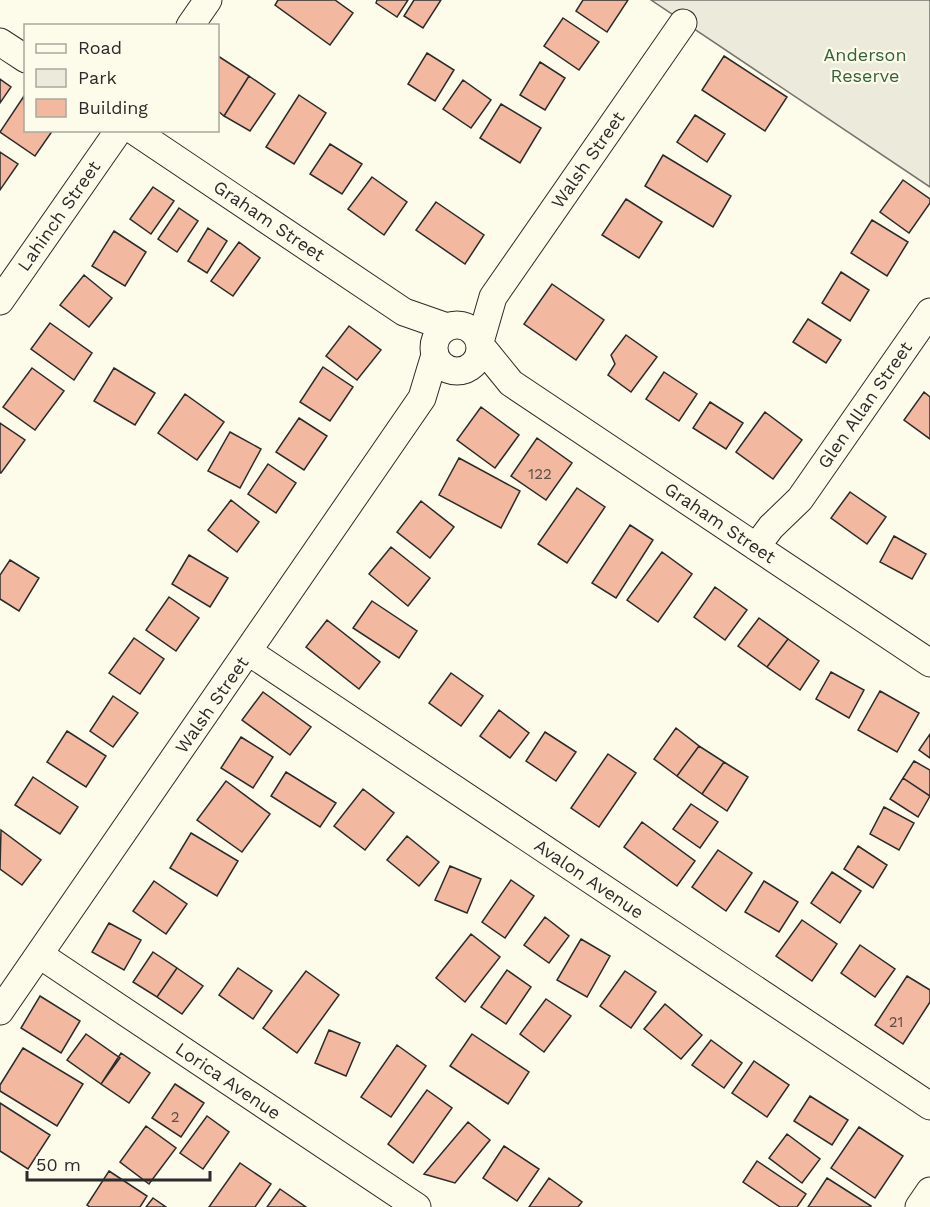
<svg xmlns="http://www.w3.org/2000/svg" width="930" height="1207" font-family="'Work Sans',sans-serif">
	<rect width="100%" height="100%" fill="#fdfbea"/>
	<path fill="#ecebdb" stroke="#74746e" stroke-width="1.5" d="M651,0H930V187Z"/>
	<path fill="#f2b8a0" stroke="#2b2b2b" stroke-width="1.5" d="M278,0H335L353,13L330,45L275,5Z
		M377,0H408L397,17L376,3Z
		M414,0H441L423,28L404,16Z
		M583,0H628L607,32L576,11Z
		M563,18L599,42L579,70L544,46Z
		M427,53L454,70L435,101L408,84Z
		M218,56L249,76L224,116L218,111Z
		M724,56L787,97L765,131L702,90Z
		M540,62L565,78L545,110L520,95Z
		M249,76L275,94L250,131L224,116Z
		M0,79L11,87L0,103Z
		M463,80L491,100L471,128L443,109Z
		M299,95L326,113L294,164L266,147Z
		M24,96L26,130H53L35,156L0,132Z
		M501,104L541,128L520,163L480,138Z
		M695,115L725,134L707,162L677,142Z
		M330,144L362,164L342,194L310,174Z
		M0,152L18,164L0,190Z
		M663,155L731,196L713,227L645,186Z
		M372,177L407,202L384,235L348,209Z
		M903,180L930,199V203L909,233L880,212Z
		M153,187L174,201L151,234L130,219Z
		M626,199L662,222L639,258L602,235Z
		M436,202L484,235L465,264L416,230Z
		M179,208L198,221L177,252L158,239Z
		M872,220L908,242L887,276L851,253Z
		M208,228L227,241L207,273L188,261Z
		M114,231L146,252L125,286L92,266Z
		M239,242L260,258L233,296L211,281Z
		M841,272L869,290L850,321L822,303Z
		M84,275L112,298L89,327L60,305Z
		M552,284L604,320L576,360L524,324Z
		M808,319L841,340L826,363L793,342Z
		M50,323L92,353L74,380L31,349Z
		M349,326L381,350L357,380L326,356Z
		M626,335L657,357L631,392L608,375L615,364L611,355Z
		M323,367L353,387L330,421L300,402Z
		M32,368L64,391L35,430L3,407Z
		M114,368L155,393L135,425L94,401Z
		M664,372L697,394L679,421L646,399Z
		M924,392L930,397V439L904,420Z
		M185,394L224,422L197,460L158,433Z
		M710,402L743,423L726,449L693,428Z
		M481,407L519,435L495,468L457,440Z
		M765,412L802,440L773,479L736,452Z
		M299,418L327,436L304,470L276,452Z
		M0,423L25,440L1,473H0Z
		M230,432L261,449L240,488L208,471Z
		M537,438L572,463L546,500L511,476Z
		M459,458L520,491L501,528L439,495Z
		M268,464L296,483L276,513L248,494Z
		M577,488L605,507L567,563L538,544Z
		M850,492L886,517L867,544L831,518Z
		M231,500L259,522L237,552L208,530Z
		M421,501L454,527L430,558L397,532Z
		M630,525L653,540L616,598L592,583Z
		M894,536L926,554L912,579L880,562Z
		M391,547L430,578L408,606L369,574Z
		M662,552L692,574L658,622L627,600Z
		M189,555L228,578L210,607L172,584Z
		M10,560L39,578L19,611L0,599V575Z
		M715,587L747,610L725,640L694,617Z
		M169,597L199,618L176,651L146,630Z
		M372,601L417,631L399,658L353,628Z
		M759,618L788,639L767,667L738,646Z
		M327,620L380,662L359,689L306,647Z
		M134,638L164,659L140,694L109,673Z
		M788,639L819,661L800,690L767,667Z
		M831,672L864,690L849,718L816,699Z
		M451,673L483,696L461,726L429,703Z
		M880,691L919,713L897,752L858,730Z
		M263,692L311,727L290,755L242,720Z
		M113,696L138,713L113,747L90,731Z
		M499,710L529,733L510,758L480,736Z
		M676,728L699,746L677,776L654,759Z
		M67,731L106,756L86,787L47,762Z
		M545,732L576,752L556,781L526,761Z
		M930,734V758L919,750Z
		M241,737L273,757L253,788L221,768Z
		M699,746L724,762L702,794L677,776Z
		M608,754L636,773L599,827L571,808Z
		M914,761L930,770V796L903,778Z
		M724,762L748,777L727,811L702,794Z
		M286,772L336,803L320,827L271,796Z
		M33,777L78,807L60,834L15,805Z
		M903,778L930,796L918,817L890,799Z
		M226,781L270,814L242,852L197,820Z
		M363,789L394,813L365,850L334,826Z
		M691,804L718,822L700,848L673,829Z
		M884,807L914,823L899,850L870,834Z
		M642,822L695,861L677,886L624,847Z
		M1,830L41,860L22,885L0,869Z
		M191,833L238,861L217,896L170,868Z
		M407,836L439,862L419,886L387,860Z
		M858,846L887,865L873,888L844,869Z
		M718,850L752,873L726,911L692,887Z
		M450,866L481,879L467,913L435,900Z
		M832,872L861,891L840,923L811,903Z
		M511,880L534,896L505,938L482,922Z
		M154,881L187,904L166,934L133,911Z
		M764,881L798,902L779,932L745,912Z
		M545,917L569,936L549,963L524,945Z
		M802,920L837,944L812,981L776,956Z
		M109,923L141,940L124,970L92,952Z
		M471,934L500,957L465,1002L436,978Z
		M581,939L610,956L587,997L557,980Z
		M860,945L895,969L875,997L841,973Z
		M153,952L177,968L157,997L133,982Z
		M177,968L203,986L182,1014L157,997Z
		M238,968L272,991L253,1019L219,995Z
		M507,970L531,987L506,1024L481,1007Z
		M306,971L339,995L297,1053L263,1028Z
		M625,971L656,992L631,1028L600,1006Z
		M907,976L930,990V1002L903,1044L875,1025Z
		M40,996L80,1021L61,1053L21,1028Z
		M546,999L571,1016L544,1052L520,1034Z
		M665,1004L702,1035L681,1059L644,1029Z
		M329,1030L360,1043L346,1076L315,1063Z
		M86,1034L120,1058L101,1084L67,1060Z
		M472,1034L529,1072L508,1104L450,1066Z
		M711,1040L742,1063L724,1088L692,1065Z
		M397,1045L426,1066L391,1117L361,1097Z
		M23,1048L83,1084L57,1126L0,1091V1085Z
		M121,1053L150,1073L129,1103L101,1084Z
		M754,1061L789,1085L767,1117L732,1093Z
		M175,1084L204,1103L181,1137L152,1118Z
		M427,1090L452,1108L413,1163L388,1144Z
		M810,1096L848,1120L832,1145L794,1121Z
		M0,1103L50,1135L28,1169L0,1151Z
		M207,1116L229,1132L203,1169L180,1153Z
		M468,1122L490,1140L455,1183L424,1174Z
		M146,1126L176,1148L149,1184L120,1162Z
		M859,1127L903,1156L875,1198L831,1168Z
		M787,1134L820,1159L802,1183L769,1158Z
		M504,1146L539,1169L517,1201L483,1178Z
		M757,1161L806,1194L797,1207H780L743,1182Z
		M240,1163L271,1184L255,1207H209Z
		M109,1171L147,1196L140,1207H90L87,1205Z
		M549,1178L582,1202L578,1207H529Z
		M827,1178L871,1206V1207H808Z
		M280,1189L306,1207H267Z
		M153,1198L166,1207H146Z"/>
	<g fill="none" stroke-linecap="round" stroke-linejoin="round">
		<g stroke="#2b2b2b" stroke-width="29">
			<path id="minor" d="M190,26L208,0
				M0,42L26,59
				M133,130L404,312L447,327
				M0,301L119,130
				M434 348a23 23 0 1 1 46 0a23 23 0 1 1-46 0Z
				M480,342L493,297L683,23
				M481,346L511,383L930,663
				M756,547L771,527L800,499L930,312
				M249,652L930,1106
				M40,955L417,1207
				M0,1011L422,398L435,355
				M919,1207L930,1191"/>
		</g>
		<use href="#minor" stroke="#fdfbea" stroke-width="27"/>
	</g>
	<g text-anchor="middle" stroke-width="4.5" stroke-linejoin="round" paint-order="stroke">
		<g font-size="15" fill="#5d4e48">
			<text x="540" y="479">122</text>
			<text x="896" y="1027">21</text>
			<text x="175" y="1122">2</text>
		</g>
		<g font-size="18" fill="#34623c" stroke="#fdfbea">
			<text x="865" y="61">Anderson<tspan x="865" dy="21">Reserve</tspan></text>
		</g>
		<g font-size="18" fill="#2b2b2b" stroke="#fdfbea">
			<text transform="translate(588 160) rotate(-55)" y="6">Walsh Street</text>
			<text transform="translate(59 216) rotate(-55)" y="6">Lahinch Street</text>
			<text transform="translate(269 221) rotate(34)" y="6">Graham Street</text>
			<text transform="translate(865 405) rotate(-55)" y="6">Glen Allan Street</text>
			<text transform="translate(720 523) rotate(34)" y="6">Graham Street</text>
			<text transform="translate(212 705) rotate(-55)" y="6">Walsh Street</text>
			<text transform="translate(589 879) rotate(34)" y="6">Avalon Avenue</text>
			<text transform="translate(228 1081) rotate(34)" y="6">Lorica Avenue</text>
		</g>
	</g>
	<rect x="24" y="24" width="195" height="108" fill="#fdfbea" stroke="#a9a89e" stroke-width="1.5"/>
	<rect x="36" y="44" width="30" height="9" fill="#fdfbea" stroke="#a9a89e" stroke-width="1.5"/>
	<text x="78" y="54" font-size="18" fill="#2b2b2b">Road</text>
	<rect x="36" y="69" width="30" height="18" fill="#ecebdb" stroke="#a9a89e" stroke-width="1.5"/>
	<text x="78" y="84" font-size="18" fill="#2b2b2b">Park</text>
	<rect x="36" y="99" width="30" height="18" fill="#f2b8a0" stroke="#a9a89e" stroke-width="1.5"/>
	<text x="78" y="114" font-size="18" fill="#2b2b2b">Building</text>
	<path d="M27 1171v9h183v-9" fill="none" stroke="#2b2b2b" stroke-width="3"/>
	<text x="36" y="1171" font-size="18" fill="#2b2b2b" stroke="#fdfbea" stroke-width="4.5" paint-order="stroke">50 m</text>
</svg>
